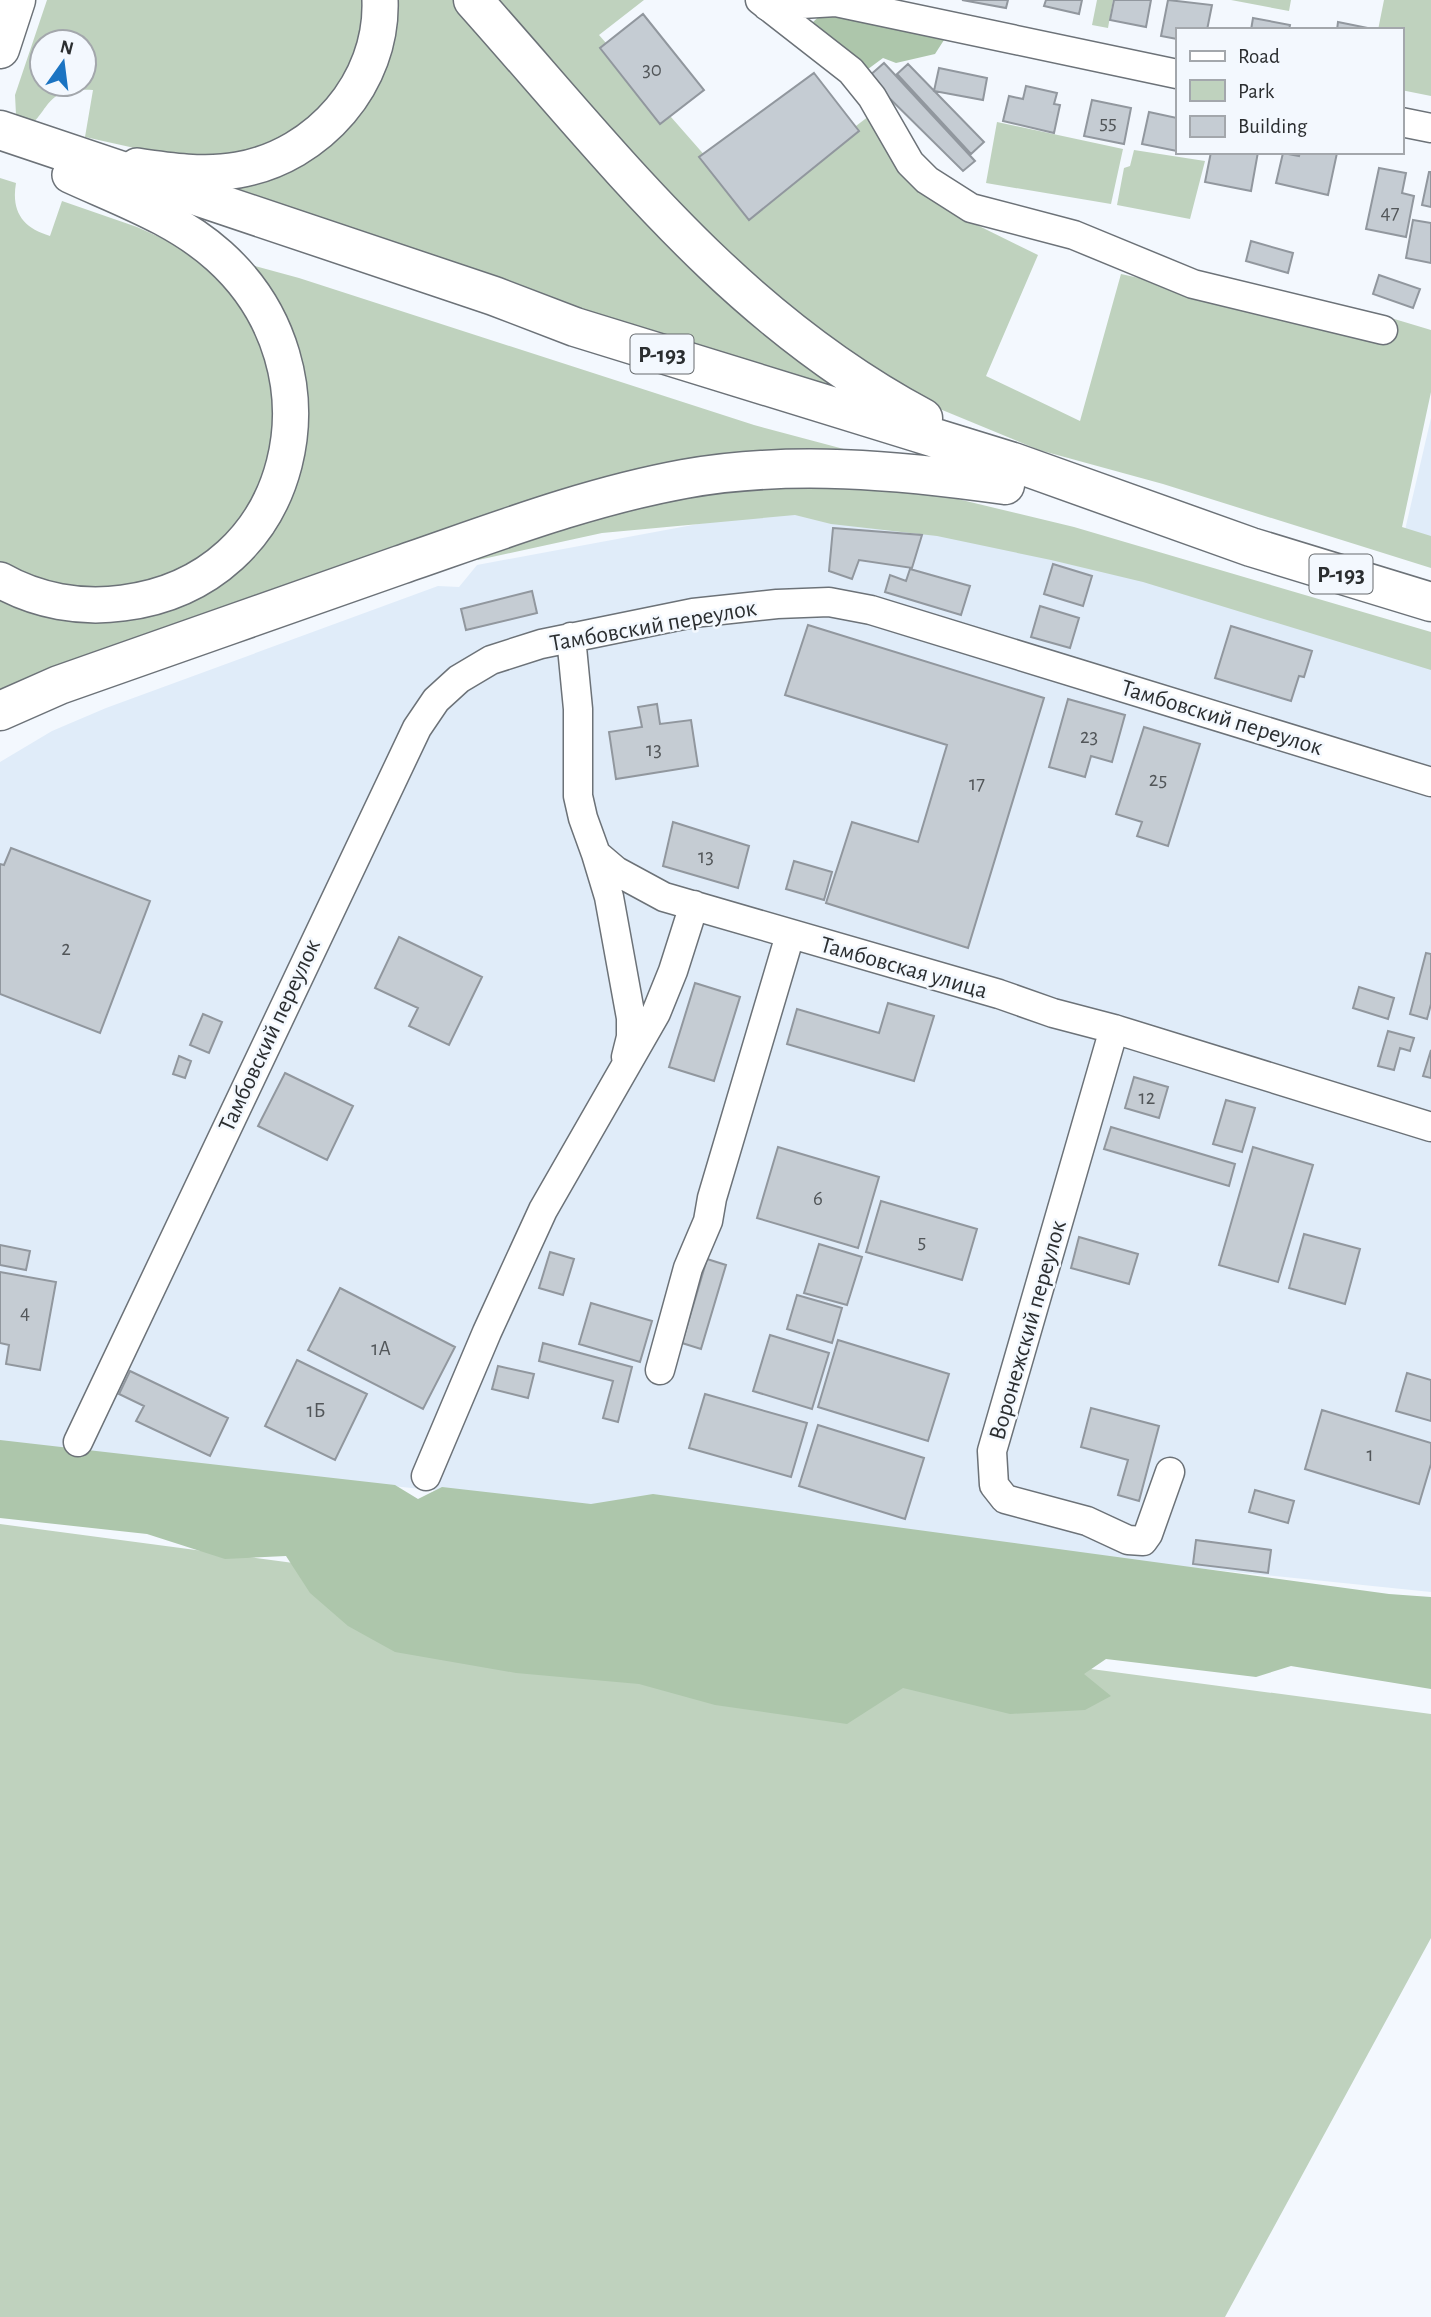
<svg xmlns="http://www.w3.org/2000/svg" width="1431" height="2317" font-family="'Alegreya Sans',sans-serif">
	<rect width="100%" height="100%" fill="#f3f8fe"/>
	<path fill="#e0ecf9" d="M1431,418V538L1405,530Z
		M800,505L1431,635V1592L0,1446V762L52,731L106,708L438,586L459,587L477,565Z"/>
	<path fill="#bfd2be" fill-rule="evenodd" d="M47,0H644L599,35L750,207L873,113L914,184L975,224L1038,255L986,376L1080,421L1121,274L1234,299L1387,341L1391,318L1431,330V392L1402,527L1431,536V568L1163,484L1039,450L918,400L872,401L233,200L210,159L148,151L85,137L93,90C37,87 54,116 17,134L15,95ZM42,42H84V84H42Z
		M1097,0H1113L1108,28L1092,25Z
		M1231,0H1291L1289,11Z
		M1384,0H1431V96L1401,90V30H1378Z
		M997,122L1123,149L1111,204L986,183Z
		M1134,150L1205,161L1190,219L1117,205L1124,168L1130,166Z
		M0,178L16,183C11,212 23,228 50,236L62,201L137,227L177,245L299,278L754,425L855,452L761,460L0,700Z
		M777,481L916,489L1074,527L1431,632V670L1143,582L1051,560L937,536L831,524L795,515L602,533L478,560L474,550L619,507Z
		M0,1524L1431,1714V1938L1225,2317H0Z"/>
	<path fill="#adc6ab" d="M829,7L938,27L944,40L935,54L896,63L883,58L864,72L812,23Z
		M0,1440L395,1485L418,1499L442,1487L591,1504L653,1494L1389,1594L1431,1597V1689L1291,1666L1256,1677L1106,1659L1084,1674L1111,1696L1085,1710L1010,1714L903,1688L847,1724L715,1705L639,1684L516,1673L395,1652L348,1626L310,1593L286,1556L225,1559L147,1534L0,1518Z"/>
	<path fill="#c5ccd3" stroke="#91979e" stroke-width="2" d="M962,0H1008L1006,8Z
		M1046,0H1082L1079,14L1044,6Z
		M1114,0H1151L1146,27L1110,20Z
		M1168,0L1212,5L1207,30H1177V39L1161,36Z
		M643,14L704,90L660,124L600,48Z
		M1253,18L1290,25L1289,30H1251Z
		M1338,22L1373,29V30H1337Z
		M884,63L975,161L963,171L868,77Z
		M908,64L984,142L971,154L897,74Z
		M939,68L987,78L983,100L934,91Z
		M814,73L859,131L749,220L699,157Z
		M1026,86L1057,93L1054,104L1060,105L1054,133L1003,121L1009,96L1023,99Z
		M1092,100L1131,108L1124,144L1084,136Z
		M1149,112L1177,118V151L1142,144Z
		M1211,152H1258L1251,191L1205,182Z
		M1300,152L1337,153L1328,195L1276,183L1283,153L1299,156Z
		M1379,168L1406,173L1402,193L1414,196L1406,237L1366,229Z
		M1429,172H1431V207L1422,205Z
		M1413,220L1431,223V263L1406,258Z
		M1251,241L1293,253L1288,273L1246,261Z
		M1379,275L1420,289L1413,308L1373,294Z
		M833,528L922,535L912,568L859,560L852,579L829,571Z
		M1053,564L1092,576L1083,606L1044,594Z
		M910,569L970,586L961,615L885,592L890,575L906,581Z
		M532,591L537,613L466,630L461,609Z
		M1040,606L1079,618L1070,648L1031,637Z
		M808,625L1044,698L968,948L826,903L852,822L918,842L947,745L785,695Z
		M1231,626L1312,651L1304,677L1299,676L1291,701L1215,678Z
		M1068,699L1125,715L1112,762L1091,756L1085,777L1049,767Z
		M657,704L660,724L691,720L698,766L616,779L609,732L642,727L638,707Z
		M1144,727L1200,744L1168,846L1137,836L1142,822L1116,814Z
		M673,822L749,846L738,888L663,866Z
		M11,848L150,901L100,1033L0,994V864L4,865Z
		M794,861L832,872L824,900L786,889Z
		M399,937L482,977L449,1045L409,1026L418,1008L375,988Z
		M1426,953L1431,954V1004L1427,1019L1410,1014Z
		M695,983L740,997L714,1081L669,1067Z
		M1359,987L1394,998L1388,1019L1353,1008Z
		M888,1003L934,1016L914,1081L787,1044L797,1009L879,1033Z
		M203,1014L222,1022L209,1053L190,1045Z
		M1388,1031L1414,1038L1410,1051L1400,1048L1394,1070L1378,1066Z
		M1431,1050V1078L1423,1076Z
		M179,1056L191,1061L185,1078L173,1074Z
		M285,1073L353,1106L327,1160L258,1126Z
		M1134,1077L1168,1087L1159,1118L1125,1108Z
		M1226,1100L1255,1108L1242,1152L1213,1144Z
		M1111,1127L1235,1164L1229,1186L1104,1149Z
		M778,1147L879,1177L858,1248L757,1218Z
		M1253,1147L1313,1165L1278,1282L1219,1265Z
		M881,1201L977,1229L962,1280L866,1252Z
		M1304,1234L1360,1249L1345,1304L1289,1288Z
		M1079,1237L1138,1254L1129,1284L1071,1268Z
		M819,1244L862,1257L847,1305L804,1293Z
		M0,1245L30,1251L26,1270L0,1265Z
		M550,1252L574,1259L563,1295L539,1288Z
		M707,1259L726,1265L701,1349L682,1343Z
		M0,1272L56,1282L40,1370L6,1364L9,1345L0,1343Z
		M340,1288L455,1347L423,1409L308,1350Z
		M797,1295L842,1308L832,1343L787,1329Z
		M591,1303L652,1321L640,1362L579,1344Z
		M770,1335L829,1353L812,1409L753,1391Z
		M838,1340L949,1374L928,1441L818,1407Z
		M543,1343L632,1367L618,1422L603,1418L613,1381L539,1361Z
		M297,1360L367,1394L335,1460L265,1426Z
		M498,1366L534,1374L528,1398L492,1389Z
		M130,1371L228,1418L210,1456L136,1421L144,1406L119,1394Z
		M1407,1373L1431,1380V1421L1396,1411Z
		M705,1394L807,1423L791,1477L689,1448Z
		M1091,1408L1159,1426L1139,1501L1118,1495L1128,1460L1081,1447Z
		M1322,1410L1431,1443V1464L1419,1504L1305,1469Z
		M818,1425L924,1458L905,1519L799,1486Z
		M1255,1490L1294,1501L1288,1523L1249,1512Z
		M1196,1540L1271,1550L1268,1573L1193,1564Z"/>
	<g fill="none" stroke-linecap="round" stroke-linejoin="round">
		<g stroke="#6c7278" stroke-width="31">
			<path id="minor" d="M760,0L851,71L872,97L910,163L927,180L971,208L1074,235L1193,284L1383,330
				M767,6L836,2L1177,74
				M1401,122L1431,128
				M571,637L578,709V796L583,818L596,854L616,871L664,897L999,994L1053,1013L1114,1029L1431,1127
				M596,854L609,897L631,1018V1037L626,1057
				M1114,1029L992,1451L994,1485L1005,1499L1087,1521L1128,1540L1143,1541L1148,1534L1170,1472
				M660,1370L688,1268L708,1221L712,1198L790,935
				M78,1442L417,728L436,700L459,679L491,660L541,644L693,613L777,604L829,602L871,610L1431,782
				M426,1476L487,1332L543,1210L656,1013L673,971L694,905"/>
		</g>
		<g stroke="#6c7278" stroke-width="38">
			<path id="major" d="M137,166C170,171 205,176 238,170C319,156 383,82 380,0
				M0,580C37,601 81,609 123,603C299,581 345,369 219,256C177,218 120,198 70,175"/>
		</g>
		<g stroke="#6c7278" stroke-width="41">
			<path id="highway" d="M473,0C614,158 732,316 923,418
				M0,49L16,0
				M0,130L494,296L575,327L1013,462L1251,547L1431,602
				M0,711L59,685C173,645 286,605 400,565C493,533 586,497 684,479C790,460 899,470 1005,485"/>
		</g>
		<use href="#minor" stroke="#fff" stroke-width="28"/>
		<use href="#major" stroke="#fff" stroke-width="35"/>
		<use href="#highway" stroke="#fff" stroke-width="38"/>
	</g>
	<g text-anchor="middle" stroke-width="5" stroke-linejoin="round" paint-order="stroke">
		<g font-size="21" fill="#525659">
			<text x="652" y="76">30</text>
			<text x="1108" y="129">55</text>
			<text x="1390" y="219">47</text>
			<text x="1089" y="743">23</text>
			<text x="654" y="756">13</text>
			<text x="1158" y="786">25</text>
			<text x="977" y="790">17</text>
			<text x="706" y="863">13</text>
			<text x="66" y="955">2</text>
			<text x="1147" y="1104">12</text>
			<text x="818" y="1205">6</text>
			<text x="922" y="1248">5</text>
			<text x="25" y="1319">4</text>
			<text x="381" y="1355">1А</text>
			<text x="316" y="1417">1Б</text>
			<text x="1370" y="1461">1</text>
		</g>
		<g fill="#f3f8fe" stroke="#676b6e" stroke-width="2">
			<rect x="630.5" y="334.5" width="63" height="39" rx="5"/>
			<rect x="1309.5" y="554.5" width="63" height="39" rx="5"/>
		</g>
		<g font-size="23" font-weight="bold" fill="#2b2e30">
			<text x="662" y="362">Р-193</text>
			<text x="1341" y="582">Р-193</text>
		</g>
		<g font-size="24" fill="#2b2e30" stroke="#f3f8fe">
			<text transform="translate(653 625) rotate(-10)" y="8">Тамбовский переулок</text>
			<text transform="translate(1222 717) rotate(17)" y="8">Тамбовский переулок</text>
			<text transform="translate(904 967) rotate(16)" y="8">Тамбовская улица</text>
			<text transform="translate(269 1035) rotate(-65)" y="8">Тамбовский переулок</text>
			<text transform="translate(1027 1330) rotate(-74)" y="8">Воронежский переулок</text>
		</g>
	</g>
	<rect x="1176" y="28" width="228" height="126" fill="#f3f8fe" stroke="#a3a7ac" stroke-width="2"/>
	<rect x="1190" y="51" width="35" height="10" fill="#ffffff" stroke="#a3a7ac" stroke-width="2"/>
	<text x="1238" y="63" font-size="21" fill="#2b2e30">Road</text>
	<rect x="1190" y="80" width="35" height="21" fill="#bfd2be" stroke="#a3a7ac" stroke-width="2"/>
	<text x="1238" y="98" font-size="21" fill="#2b2e30">Park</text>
	<rect x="1190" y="116" width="35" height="21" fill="#c5ccd3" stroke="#a3a7ac" stroke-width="2"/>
	<text x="1238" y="133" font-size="21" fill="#2b2e30">Building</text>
	<g transform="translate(63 63) rotate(14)"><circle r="33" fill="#f3f8fe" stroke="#a3a7ac" stroke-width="2"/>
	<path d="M0-5L12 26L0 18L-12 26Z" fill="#1b74c2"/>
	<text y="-10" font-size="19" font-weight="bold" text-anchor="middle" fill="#2b2e30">N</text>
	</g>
</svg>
